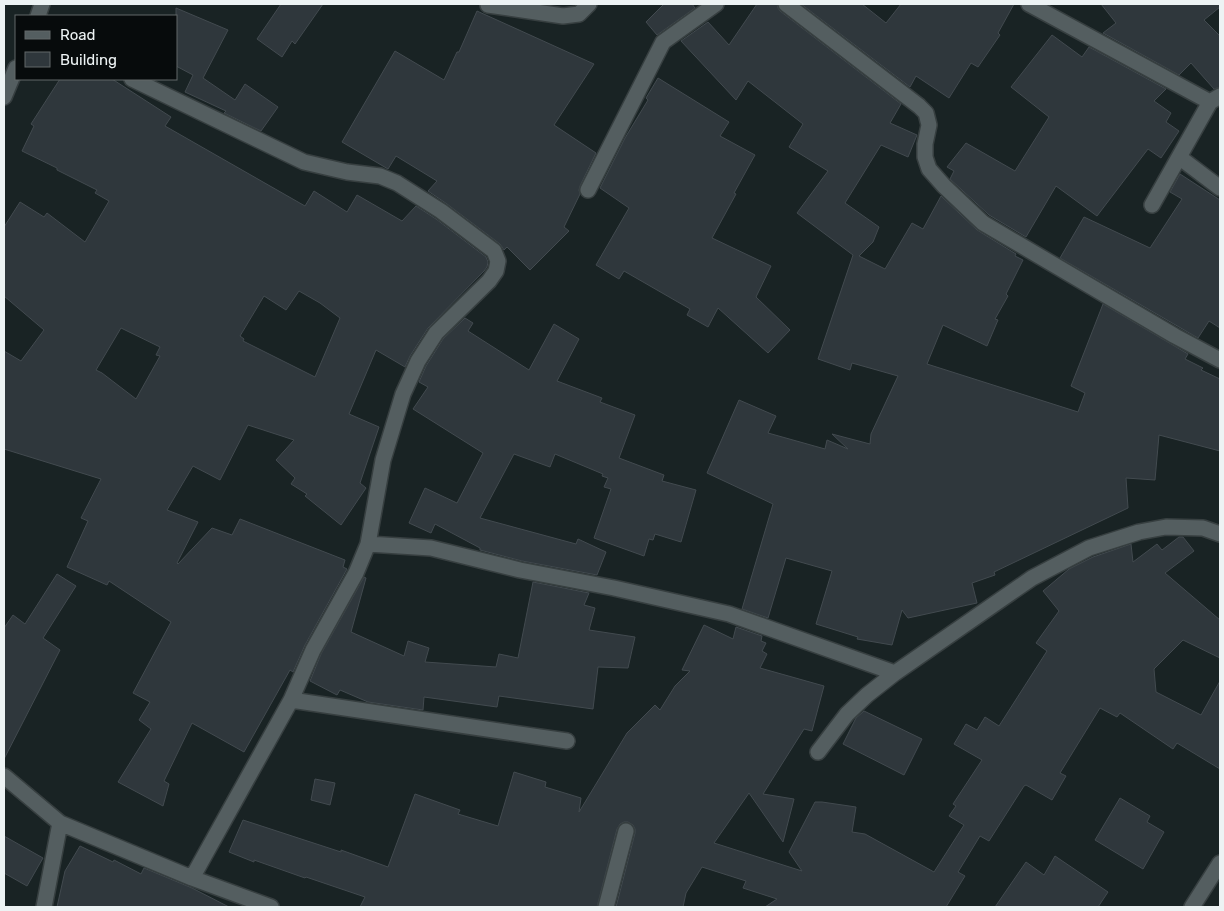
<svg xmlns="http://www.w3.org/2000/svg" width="1224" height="911" font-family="Rubik,sans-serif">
	<rect width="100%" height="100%" fill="#192324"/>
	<path fill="#2f373c" stroke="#424a4f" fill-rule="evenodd" d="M281,4H323L295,44L292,41L282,57L257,39Z
		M664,4H692L695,8L657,35L646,22Z
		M757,4H777L778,8L780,11L901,104L890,123L917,135L908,157L881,145L845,203L879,227L873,242L859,256L885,269L912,223L923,229L941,196L977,230L1016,254L1015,256L1023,260L1006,294L1008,296L995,319L998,320L987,346L943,325L927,364L1078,412L1085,393L1071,386L1103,304L1188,354L1185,359L1203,368L1201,370L1220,379V451L1159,435L1155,480L1126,478L1128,508L994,572L995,575L972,583L977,603L908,618L902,610L892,645L857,639L858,637L816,624L832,571L786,558L768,618L742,609L773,504L707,473L739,400L776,416L768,433L825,449L827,440L848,449L832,434L870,444L871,434L898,376L852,363L850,370L818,359L853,255L797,213L828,171L789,147L803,124L748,81L736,100L681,41L708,22L729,45Z
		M801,4H862L886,23L901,4H1014L998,33L1000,35L978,67L971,63L949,98L916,76L910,87Z
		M1101,4H1220V7L1204,20L1220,36V87L1214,89L1191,63L1179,75L1103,33L1116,23Z
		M176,8L228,30L203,78L235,100L245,84L278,107L261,131L224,113L226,111L185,92L193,75L176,66Z
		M477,11L594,64L554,125L596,153L580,186L579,190L580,194L564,227L569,231L530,270L507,247L504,250L500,244L447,204L428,191L437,181L396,156L388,169L342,142L395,51L444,80L457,52H459Z
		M1052,35L1082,57L1089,47L1166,89L1154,101L1171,113L1166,122L1179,131L1161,158L1148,149L1097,216L1056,186L1026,237L989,215L950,179L954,171L947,167L966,143L1015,171L1049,117L1011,87Z
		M658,78L729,122L720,136L755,155L734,193L736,194L712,238L771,266L756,297L790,330L768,353L718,308L708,327L687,315L690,309L624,271L619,279L596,265L629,208L600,188L625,138L648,100L646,98Z
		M60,79H112L171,117L165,126L305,206L314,191L347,212L357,195L402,221L416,206L436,219L486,257L488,262L487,267L484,271L428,328L410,356L405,367L376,350L349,414L379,427L360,483L366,488L341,525L305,496L307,494L291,484L295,478L276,460L294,440L248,425L220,480L193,466L167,510L198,522L177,563L178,564L212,528L232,535L240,519L345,560L343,567L347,569L305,645L293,672L290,670L244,752L192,723L164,781L169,784L163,806L118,782L151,729L139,720L150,702L133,693L171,622L109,581L107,585L67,567L88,521L81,518L101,479L4,449V351L21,361L44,330L4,296V227L20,202L44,217L47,213L85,242L109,201L95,193L97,190L57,170V168L22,151L34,126L31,124ZM299,291L320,303L340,318L315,377L243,341L244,339L240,336L264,296L286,310ZM121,328L160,347L156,355L160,356L136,399L102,373L96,370Z
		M1180,174L1220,200V328L1209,321L1198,338L1060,258L1084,217L1150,248L1182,199L1170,192Z
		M465,318L473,323L468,331L529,370L554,324L579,339L557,381L602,398L600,402L635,415L619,458L664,475L662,481L696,490L681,542L655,534L653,540L649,539L644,556L594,538L611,489L604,487L608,478L602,476L603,474L555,454L550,467L514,454L480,518L576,544L578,539L606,552L597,575L522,561L480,550V548L435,524L431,533L409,523L425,488L457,503L483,453L413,409L428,387L419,382L426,366L443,339Z
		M1179,537H1183L1194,551L1165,573L1220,620V658L1183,640L1154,669L1156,692L1201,715L1220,681V769L1177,743L1173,749L1120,713L1117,717L1100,708L1060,773L1066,776L1052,800L1026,785L1024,786L989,841L980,836L958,872L965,876L946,907H765L777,899L743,888L746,881L702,867L686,893L683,907H616L635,833V829L633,825L628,822H624L620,824L617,829L597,907H360L365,897L306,877L305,878L254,860V862L229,852L243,820L341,852V850L388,867L415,794L460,810L458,814L498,826L514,772L546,782L545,787L581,798L579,812L627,733L655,705L660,710L675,686L690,671L682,670L704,625L733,639L736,627L762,636L761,641L766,643L762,651L767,654L760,668L824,686L812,731L804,729L763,794L794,799L783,842L749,793L714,843L802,871L789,852L815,802H822L856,807L852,832L865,834L934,872L964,825L949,816L956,806L953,804L982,760L954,744L966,724L977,730L985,717L999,726L1047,651L1036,643L1059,611L1043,591L1069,569L1093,557L1131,544L1133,562L1157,544L1162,550Z
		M57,574L76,586L43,638L60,650L4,759V628L13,615L25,624Z
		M364,577L366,578L351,632L404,656L408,641L429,648L425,662L496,667L499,654L518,658L533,582L589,593L584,605L595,608L589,630L635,637L628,668L598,667L593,709L499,696L497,707L424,697L423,710L368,702L340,690L337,695L310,681L321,654Z
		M864,711L922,739L904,775L843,744L856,718Z
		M315,779L335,783L330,805L311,800Z
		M1120,798L1150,816L1147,822L1164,832L1143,869L1095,840Z
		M4,836L43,858L27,886L4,873Z
		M80,846L113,862L114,860L141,874L144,868L192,888L229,907H57L65,871Z
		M1055,856L1108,892L1098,907H995L1026,862L1044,875Z"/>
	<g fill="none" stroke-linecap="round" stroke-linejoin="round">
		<g stroke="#373f40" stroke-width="18">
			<path id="street" d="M786,4L919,106L926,113L929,125L925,144V157L929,169L944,186L983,223L1175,336L1220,360
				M1029,4L1210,102
				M488,5L563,16L579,14L589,4
				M132,79L304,162L347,172L380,176L397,183L441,211L494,251L498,261L496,271L489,281L436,333L418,361L403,394L383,460L368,544L356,573L313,650L291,700L192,878
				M1179,157L1220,188
				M588,190L663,42L716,4
				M1152,205L1210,102L1220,96
				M368,544L431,548L520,570L614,588L729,614L895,673
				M291,700L567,741
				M818,752L847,714L867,695L895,673L1032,578L1089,548L1139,532L1166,527L1203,528L1220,534
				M4,776L60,823L192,878L271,907
				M44,907L60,823
				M606,907L626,831
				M1192,907L1220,863"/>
		</g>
		<g stroke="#373f40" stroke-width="18">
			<path id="secondary" d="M38,16L42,4
				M4,97L16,68"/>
		</g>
		<use href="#street" stroke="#545e60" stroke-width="15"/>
		<use href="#secondary" stroke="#545e60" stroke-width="15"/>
	</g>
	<rect width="1224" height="911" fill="none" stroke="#edf3f4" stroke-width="10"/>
	<rect x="15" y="15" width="162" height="65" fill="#070b0c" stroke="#636869"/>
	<rect x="25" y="31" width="25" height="8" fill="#545e60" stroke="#636869"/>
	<text x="60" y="40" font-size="15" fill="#edf3f4">Road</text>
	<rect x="25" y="52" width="25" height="15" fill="#2f373c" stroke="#636869"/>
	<text x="60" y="65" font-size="15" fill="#edf3f4">Building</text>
</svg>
